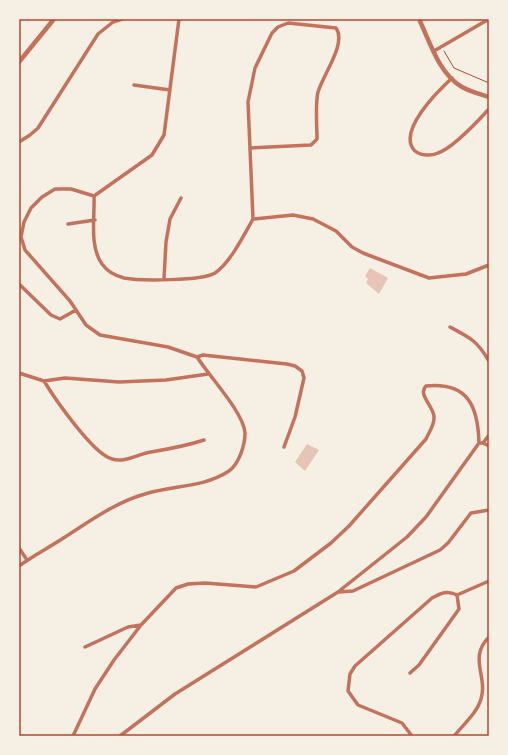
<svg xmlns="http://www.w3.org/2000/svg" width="508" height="755" font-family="Manrope,sans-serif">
	<rect width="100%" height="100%" fill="#f6efe4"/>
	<path fill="#e6c5b7" d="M370,268L388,278L379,294L366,283L368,279L365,276Z
		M307,444L319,450L305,471L295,462Z"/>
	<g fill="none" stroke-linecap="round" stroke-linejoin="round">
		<path stroke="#b5482f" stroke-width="1" d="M444,51L454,68L489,83"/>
		<path stroke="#c5725c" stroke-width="3.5" d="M434,51L489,19
			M452,78C438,91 396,132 415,151C421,156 431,156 438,153C453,148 478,121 489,109
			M134,85L170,90
			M19,142L30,135L38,128L98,34L113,22L122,19
			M250,148L311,145L317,139C317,126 315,104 318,92C323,75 347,43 336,28L288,23L278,27L272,33L255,68L248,102L253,219
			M94,196C95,216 89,246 102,264C107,271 116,276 124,278C139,281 203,281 215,273C230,263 244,235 253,219L293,215L313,219L336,231L352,247L363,253L429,278L466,274L489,265
			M94,196L152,155L164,135L179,19
			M68,224L95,220
			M164,278L166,242L170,219L181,198
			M19,284L51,315L60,319L76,310
			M450,327C471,338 477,341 489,361
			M197,357L203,355L287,364L295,366L302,371L304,378L295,417L284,447
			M19,373L44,381L65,378L119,382L166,380L208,374
			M44,381C55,399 93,454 112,459C125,463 138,454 151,452C169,449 186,446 204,440
			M479,443H483L489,446
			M483,443L489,435
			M19,548L27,560
			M19,566C34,555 50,547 65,537C90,521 116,502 145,494C173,485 203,488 229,471C239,464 245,445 245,433C244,413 209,376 197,357L168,347L100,335L86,325L70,301L25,250L21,237L24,222L31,208L42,197L55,189H71L94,196
			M338,592L353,591L440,550L448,543L471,513L489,510
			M457,595L489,581
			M85,647L128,627L141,625
			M410,673L419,665L459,609L457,595C447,590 441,593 432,598L355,666L350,674L348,691L358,705L402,723L412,736
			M73,736L95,689L114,660L141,625L176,588L188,584L205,583L256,587L294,571L331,543L349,526L426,439C429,432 434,426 434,418C435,407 417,395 426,386C468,382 478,406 479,443
			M120,736L175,694L338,592L407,537L426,517L479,443
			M454,736C463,725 477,713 481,699C488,676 468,658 489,637"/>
		<path stroke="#c5725c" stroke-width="4.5" d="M419,19C430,42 439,74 462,87C471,92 480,94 489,97
			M19,62L54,19"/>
	</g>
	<rect width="508" height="755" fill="none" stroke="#f6efe4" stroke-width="40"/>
	<rect x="20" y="20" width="468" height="715" fill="none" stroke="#b5482f" stroke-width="1.5"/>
</svg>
